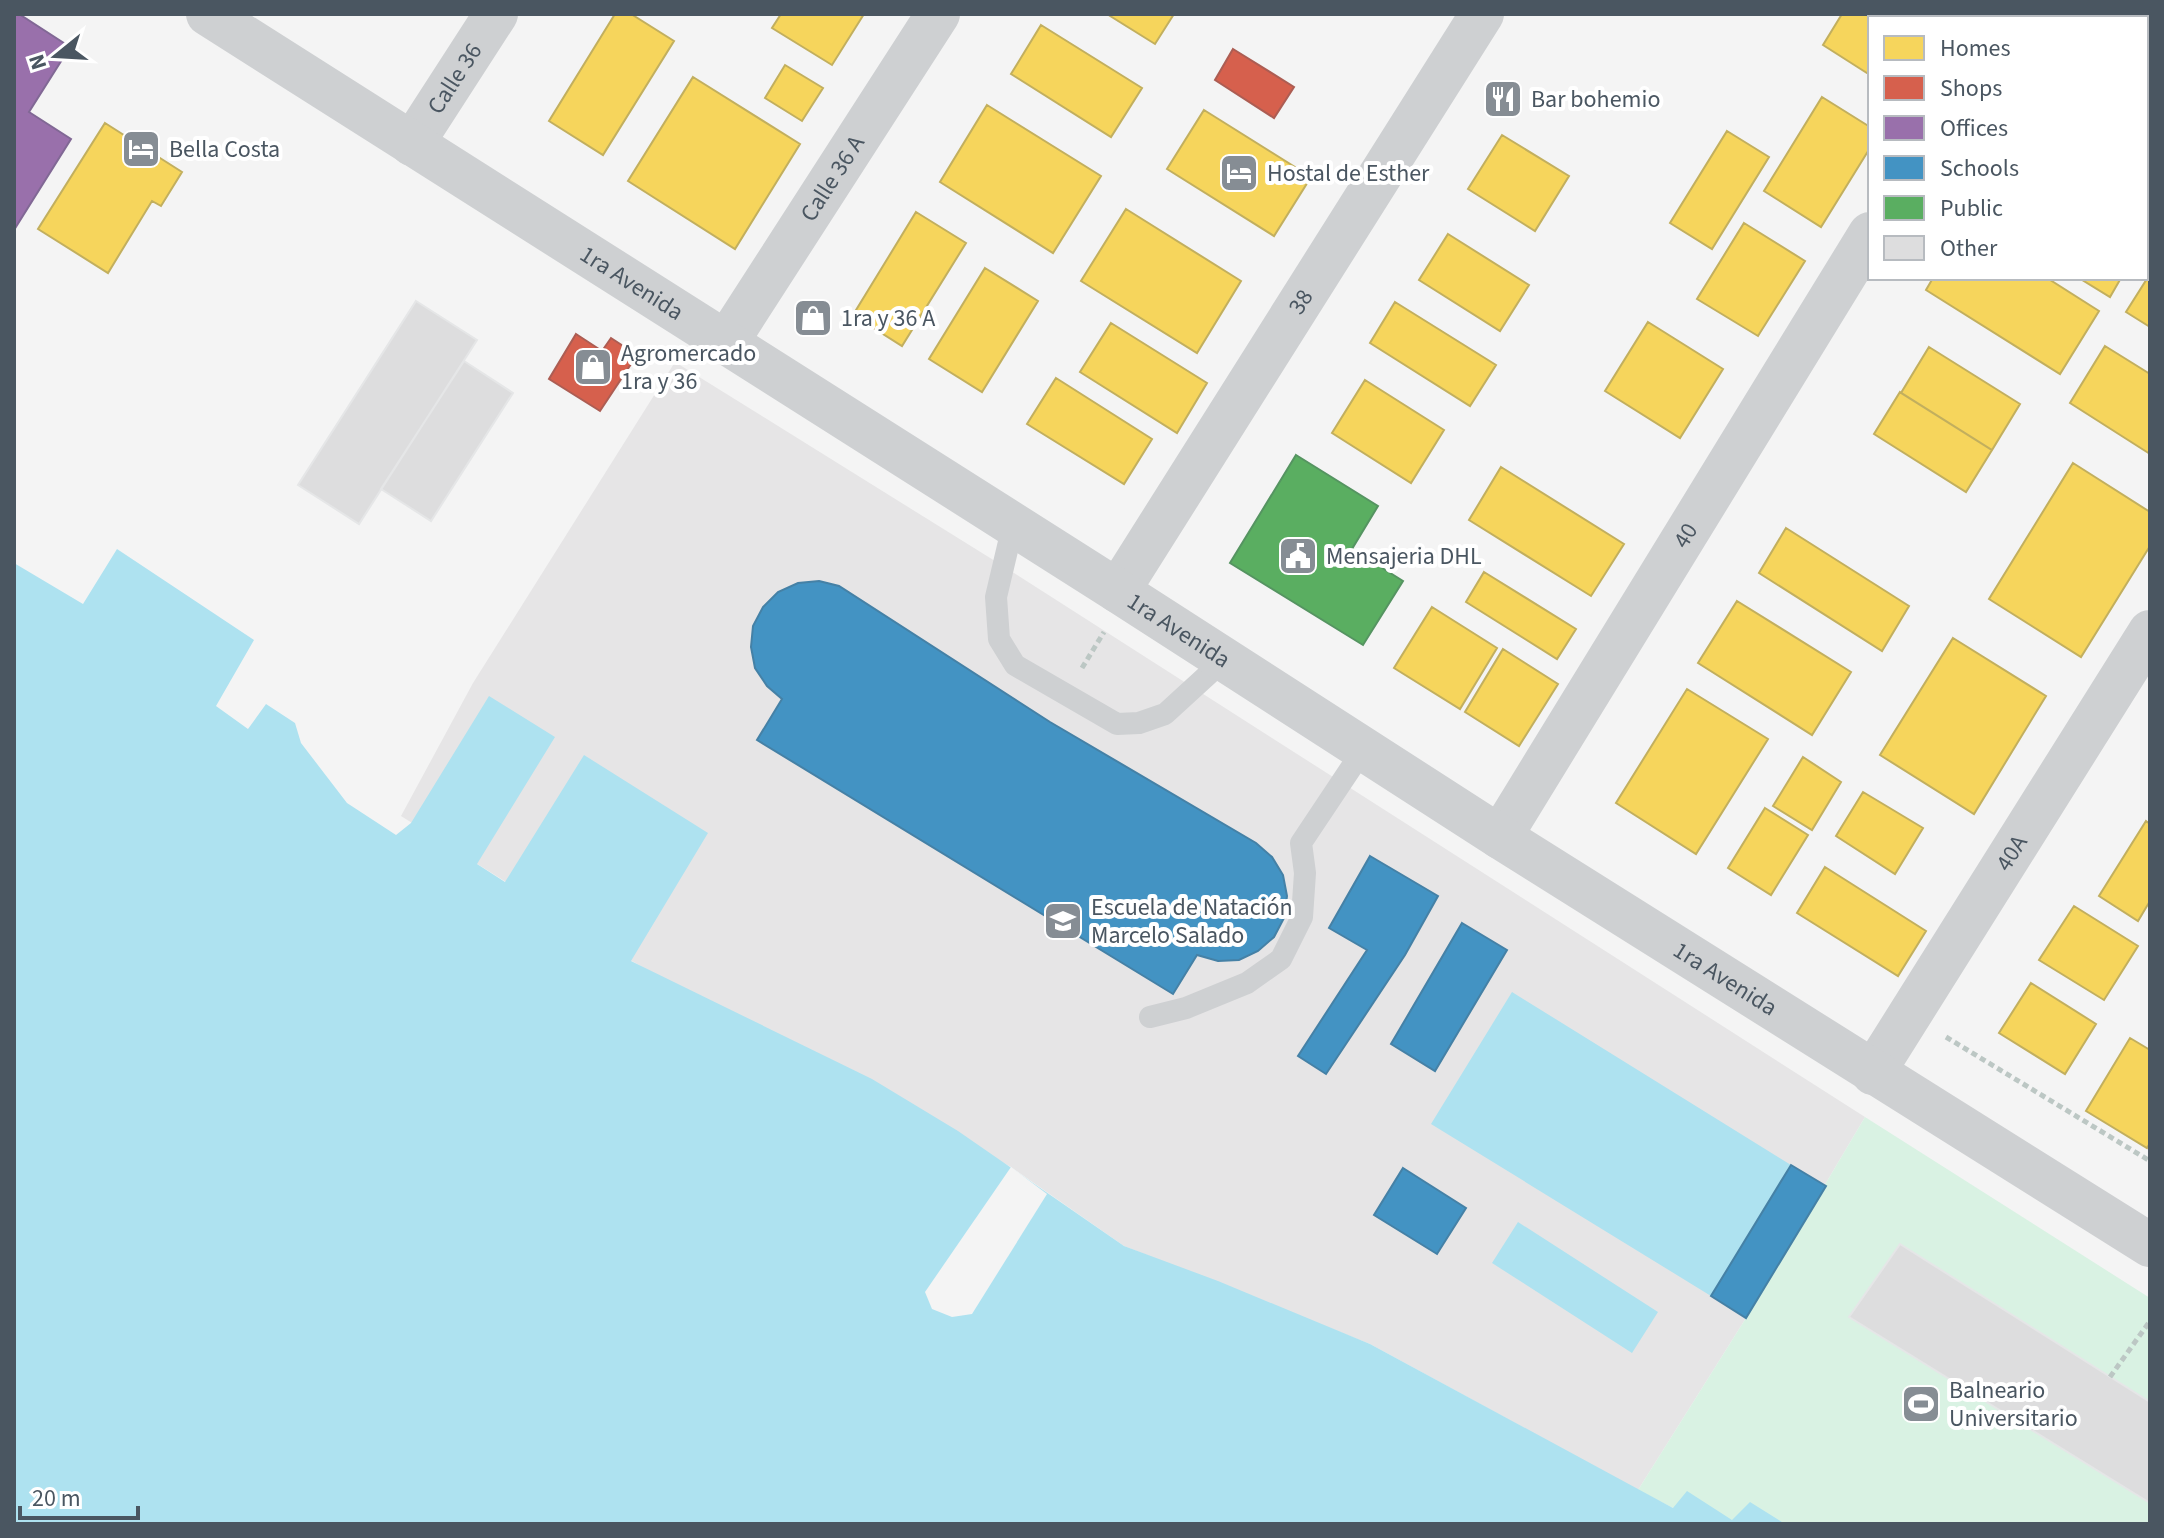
<svg xmlns="http://www.w3.org/2000/svg" width="2164" height="1538" font-family="'Source Sans 3',sans-serif">
	<rect width="100%" height="100%" fill="#f4f4f4"/>
	<path fill="#e6e5e6" d="M675,362L1003,566L1865,1117L1746,1318L1638,1490L1370,1344L1124,1246L1011,1167L630,960L401,816L473,683Z"/>
	<path fill="#d9f2e3" d="M1865,1117L2150,1298V1524H1661L1673,1508L1638,1490L1746,1318Z"/>
	<path fill="#aee2f0" d="M117,549L254,640L216,706L248,729L266,704L295,723L301,743L347,803L396,835L411,823L489,696L555,737L477,864L505,882L584,755L708,833L631,961L872,1079L958,1131L1124,1246L1218,1281L1370,1344L1673,1508L1687,1491L1732,1520L1750,1502L1785,1524H14V563L83,604Z
		M1512,992L1791,1165L1711,1296L1431,1124Z
		M1518,1222L1658,1312L1632,1353L1492,1263Z"/>
	<path fill="#f4f4f4" d="M1011,1167L1047,1194L972,1314L952,1317L932,1309L925,1292Z"/>
	<path fill="#f6d55c" stroke="#c2af5e" stroke-width="2" d="M615,14H631L674,41L603,155L549,121Z
		M781,14H864L832,65L772,28Z
		M1107,14H1174L1155,44Z
		M1842,14H1899L1906,18H1870V75L1823,45Z
		M1041,25L1142,88L1111,137L1011,74Z
		M2150,34V99L2146,91V36Z
		M785,65L823,88L802,121L765,98Z
		M693,77L800,144L735,249L628,181Z
		M1822,97L1870,127V148L1821,227L1764,191Z
		M987,105L1101,176L1053,253L940,182Z
		M1204,110L1311,177L1274,236L1167,169Z
		M105,123L182,172L161,206L152,201L108,273L38,229Z
		M1727,131L1769,157L1712,249L1670,223Z
		M1502,135L1569,176L1535,231L1468,189Z
		M1126,209L1241,281L1197,353L1081,281Z
		M916,212L966,243L902,346L853,315Z
		M1744,223L1805,261L1758,336L1697,299Z
		M1448,234L1529,285L1500,331L1419,280Z
		M985,268L1038,301L982,392L929,359Z
		M2150,274V327L2126,312Z
		M1933,278H2047L2099,311L2060,374L1926,290Z
		M2079,278H2121L2110,297Z
		M1395,302L1496,365L1470,406L1370,343Z
		M1648,322L1723,369L1680,438L1605,391Z
		M1111,323L1207,383L1177,433L1080,372Z
		M2105,346L2150,374V454L2070,403Z
		M1929,347L2020,404L1992,450L1901,393Z
		M1056,378L1152,439L1124,484L1027,424Z
		M1365,380L1444,430L1411,483L1332,433Z
		M1900,392L1992,450L1966,492L1874,434Z
		M2073,463L2150,512V546L2081,657L1989,599Z
		M1501,467L1624,544L1591,596L1469,520Z
		M1786,528L1909,606L1882,651L1759,573Z
		M1484,572L1576,629L1557,659L1466,602Z
		M1737,601L1851,672L1812,735L1698,663Z
		M1432,607L1497,648L1460,709L1394,668Z
		M1953,638L2046,696L1974,814L1880,755Z
		M1503,649L1558,684L1519,746L1465,712Z
		M1687,689L1768,739L1696,854L1616,803Z
		M1803,757L1841,782L1812,830L1773,806Z
		M1863,792L1923,828L1895,874L1836,836Z
		M1765,808L1808,835L1771,895L1728,868Z
		M2146,821L2150,824V901L2138,921L2099,896Z
		M1825,867L1926,931L1898,976L1797,913Z
		M2074,906L2138,946L2104,1000L2039,960Z
		M2031,983L2096,1024L2065,1074L1999,1033Z
		M2130,1038L2150,1050V1143L2147,1148L2086,1111Z"/>
	<path fill="#d6604d" stroke="#ac5d53" stroke-width="2" d="M1233,49L1294,87L1274,118L1215,80Z
		M576,334L602,351L611,338L637,355L600,411L549,379Z"/>
	<path fill="#9970ab" stroke="#816895" stroke-width="2" d="M14,14H19L70,47L29,112L71,139L14,230Z"/>
	<path fill="#4393c3" stroke="#4581a6" stroke-width="2" d="M819,581L839,586L1050,722L1256,843L1272,857L1283,875L1287,896L1284,918L1274,937L1258,951L1239,960L1218,961L1197,955L1173,994L757,740L782,699L767,686L755,668L751,647L753,626L763,607L778,592L798,583Z
		M1370,856L1438,896L1405,955L1326,1074L1298,1056L1367,950L1329,928Z
		M1462,923L1507,950L1435,1071L1391,1044Z
		M1791,1165L1826,1186L1746,1318L1711,1296Z
		M1403,1168L1466,1208L1437,1254L1374,1215Z"/>
	<path fill="#5aae61" stroke="#559461" stroke-width="2" d="M1296,455L1378,506L1352,549L1403,581L1363,645L1230,563Z"/>
	<path fill="#ddddde" stroke="#e5e6e7" stroke-width="2" d="M416,301L477,340L359,524L298,485Z
		M464,361L513,393L431,521L381,489Z
		M1900,1244L2150,1402V1503L1849,1317Z"/>
	<g fill="none" stroke-linecap="round" stroke-linejoin="round">
		<path stroke="#bcc7c4" stroke-width="5" stroke-dasharray="6 4" stroke-linecap="butt" d="M1082,668L1104,632
			M1946,1037L2150,1161
			M2110,1377L2150,1321"/>
		<path stroke="#ced0d2" stroke-width="22" d="M1013,525L996,597L999,639L1015,665L1117,724L1139,723L1165,714L1224,660
			M1150,1017L1186,1008L1247,983L1281,959L1302,917L1305,873L1301,843L1363,750"/>
		<g stroke="#ced0d2" stroke-width="44">
			<path d="M2003,18L2005,14"/>
			<path id="s1" d="M412,144L496,14"/>
			<path id="s2" d="M726,343L938,14"/>
			<path id="s3" d="M1118,591L1482,14"/>
			<path id="s4" d="M1500,837L1870,234"/>
			<path id="s5" d="M1873,1073L2150,632"/>
		</g>
		<path stroke="#ced0d2" stroke-width="44" id="s6" d="M208,14L1118,591L1500,837L2150,1245"/>
	</g>
	<defs>
		<g id="restaurant-square" transform="scale(2)"><rect x="-9" y="-9" width="18" height="18" rx="4" fill="#868d94" stroke="#fff"/><path d="M-5-6h1v4h1v-4h1v4h1v-4h1v5L-1.5 .5V6h-2V.5L-5-1ZM5-6V6H3V1.5H1.5Q1.5-4 5-6Z" fill="#fff"/></g>
		<g id="hotel-square" transform="scale(2)"><rect x="-9" y="-9" width="18" height="18" rx="4" fill="#868d94" stroke="#fff"/><path d="M-6-4.5h1.5V1H6V5H4.5V3h-9V5H-6ZM-4 0a1.8 1.8 0 1 1 3.6 0ZM.5 0V-2.5h3Q6-2.5 6 0Z" fill="#fff"/></g>
		<g id="shop-square" transform="scale(2)"><rect x="-9" y="-9" width="18" height="18" rx="4" fill="#868d94" stroke="#fff"/><path d="M-5-2.5h2.3a2.7 3.5 0 0 1 5.4 0H5L5.5 6h-11ZM-1.5-2.5h3a1.5 2.3 0 0 0-3 0Z" fill="#fff"/></g>
		<g id="civic-square" transform="scale(2)"><rect x="-9" y="-9" width="18" height="18" rx="4" fill="#868d94" stroke="#fff"/><path d="M-.6-6.5H3V-4.5H.6V-3L4-1V1h2V6H-6V1h2V-1L-.6-3ZM-1.2 2.5V6h2.4V2.5Z" fill="#fff"/></g>
		<g id="school-square" transform="scale(2)"><rect x="-9" y="-9" width="18" height="18" rx="4" fill="#868d94" stroke="#fff"/><path d="M0-5L7-2L0 1L-7-2ZM-4 1L0 2.5L4 1V4Q0 6-4 4Z" fill="#fff"/></g>
		<g id="stadium-square" transform="scale(2)"><rect x="-9" y="-9" width="18" height="18" rx="4" fill="#868d94" stroke="#fff"/><path d="M0-5a6.5 5 0 1 0 0 10a6.5 5 0 1 0 0-10ZM-3.5-1.8h7v3.6h-7Z" fill="#fff"/></g>
	</defs>
	<g fill-rule="evenodd">
		<use href="#restaurant-square" x="1503" y="99"/>
		<use href="#hotel-square" x="141" y="149"/>
		<use href="#hotel-square" x="1239" y="173"/>
		<use href="#shop-square" x="813" y="318"/>
		<use href="#shop-square" x="593" y="367"/>
		<use href="#civic-square" x="1298" y="556"/>
		<use href="#school-square" x="1063" y="921"/>
		<use href="#stadium-square" x="1921" y="1404"/>
	</g>
	<g text-anchor="middle" stroke-width="8" stroke-linejoin="round" paint-order="stroke">
		<g font-size="24" fill="#4a5661" stroke="#fff">
			<text dy="8" stroke="none"><textPath href="#s1" startOffset="78">Calle 36</textPath></text>
			<text dy="8" stroke="none"><textPath href="#s2" startOffset="196">Calle 36 A</textPath></text>
			<text dy="8" stroke="none"><textPath href="#s6" startOffset="502">1ra Avenida</textPath></text>
			<text dy="8" stroke="none"><textPath href="#s3" startOffset="342">38</textPath></text>
			<text dy="8" stroke="none"><textPath href="#s4" startOffset="354">40</textPath></text>
			<text dy="8" stroke="none"><textPath href="#s6" startOffset="1150">1ra Avenida</textPath></text>
			<text dy="8" stroke="none"><textPath href="#s5" startOffset="260">40A</textPath></text>
			<text dy="8" stroke="none"><textPath href="#s6" startOffset="1798">1ra Avenida</textPath></text>
		</g>
		<g font-size="24" fill="#4a5661" stroke="#fff" text-anchor="start">
			<text x="1531" y="107">Bar bohemio</text>
			<text x="169" y="157">Bella Costa</text>
			<text x="1267" y="181">Hostal de Esther</text>
			<text x="841" y="326">1ra y 36 A</text>
			<text x="621" y="361">Agromercado<tspan x="621" dy="28">1ra y 36</tspan></text>
			<text x="1326" y="564">Mensajeria DHL</text>
			<text x="1091" y="915">Escuela de Natación<tspan x="1091" dy="28">Marcelo Salado</tspan></text>
			<text x="1949" y="1398">Balneario<tspan x="1949" dy="28">Universitario</tspan></text>
		</g>
	</g>
	<rect width="2164" height="1538" fill="none" stroke="#4a5661" stroke-width="32"/>
	<rect x="1868" y="16" width="280" height="264" fill="#ffffff" stroke="#b7bbc0" stroke-width="2"/>
	<rect x="1884" y="36" width="40" height="24" fill="#f6d55c" stroke="#b7bbc0" stroke-width="2"/>
	<text x="1940" y="56" font-size="24" fill="#4a5661">Homes</text>
	<rect x="1884" y="76" width="40" height="24" fill="#d6604d" stroke="#b7bbc0" stroke-width="2"/>
	<text x="1940" y="96" font-size="24" fill="#4a5661">Shops</text>
	<rect x="1884" y="116" width="40" height="24" fill="#9970ab" stroke="#b7bbc0" stroke-width="2"/>
	<text x="1940" y="136" font-size="24" fill="#4a5661">Offices</text>
	<rect x="1884" y="156" width="40" height="24" fill="#4393c3" stroke="#b7bbc0" stroke-width="2"/>
	<text x="1940" y="176" font-size="24" fill="#4a5661">Schools</text>
	<rect x="1884" y="196" width="40" height="24" fill="#5aae61" stroke="#b7bbc0" stroke-width="2"/>
	<text x="1940" y="216" font-size="24" fill="#4a5661">Public</text>
	<rect x="1884" y="236" width="40" height="24" fill="#ddddde" stroke="#b7bbc0" stroke-width="2"/>
	<text x="1940" y="256" font-size="24" fill="#4a5661">Other</text>
	<g transform="translate(56 56) rotate(252)" stroke="#ffffff" stroke-width="6" paint-order="stroke">
	<path d="M0-6L14 30L0 20L-14 30Z" fill="#4a5661"/>
	<text y="-12" font-size="22" font-weight="bold" text-anchor="middle" fill="#4a5661">N</text>
	</g>
	<path d="M20 1506v12h118v-12" fill="none" stroke="#4a5661" stroke-width="4"/>
	<text x="32" y="1506" font-size="24" fill="#4a5661" stroke="#ffffff" stroke-width="6" paint-order="stroke">20 m</text>
</svg>
